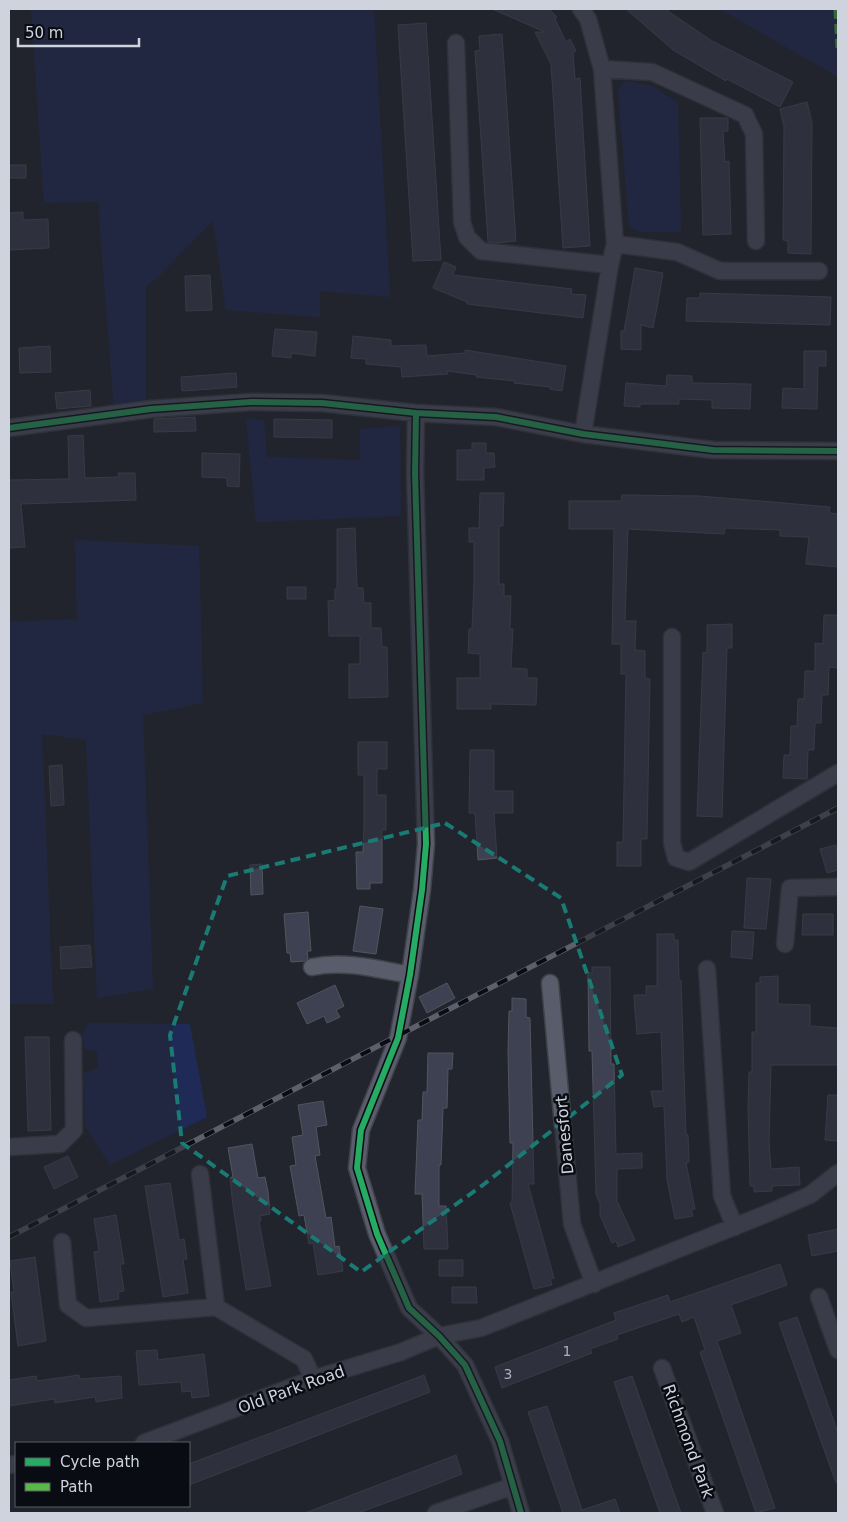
<svg xmlns="http://www.w3.org/2000/svg" width="847" height="1522" font-family="'DejaVu Sans',sans-serif">
	<rect width="100%" height="100%" fill="#22252d"/>
	<path fill="#202a57" d="M31,9H374L390,297L320,291V317L226,310L213,221L155,280L146,286V401L114,410L98,202L44,203Z
		M720,9H838V77Z
		M625,81L653,86L678,103L681,232H640L629,226L618,90Z
		M246,418L264,420L267,457L360,460V429L400,426L401,516L256,522Z
		M75,540L199,546L203,703L143,715L153,989L97,998L86,740L42,734L53,1004H9V622L77,619Z
		M89,1023L190,1024L207,1117L110,1165L85,1126L83,1073L98,1068L97,1052L85,1049L82,1035Z"/>
	<path fill="#3d4151" stroke="#52555d" d="M492,9H549L557,17L555,19L566,42L570,39L576,51L573,52L575,79L580,78L590,246L563,248L551,64L535,32H545Z
		M626,9H665L712,41L793,82L780,107L727,79L726,81L673,50Z
		M426,23L441,260L413,261L398,25Z
		M502,34L516,241L497,243L488,242L475,51L480,50L479,36Z
		M807,102L812,123L811,254L788,253V241L783,240L784,126L780,109Z
		M700,118H728V131H723L725,162L729,161L731,234L703,235Z
		M9,165H26V178H9Z
		M23,212V220L48,219L49,248L9,250V213Z
		M444,262L456,267L453,275L572,289L571,294L586,295L583,318L467,304V302L433,288Z
		M635,268L663,273L658,302L653,328L641,325V350L621,349V331H624Z
		M210,275L212,310L186,311L185,276Z
		M700,293L831,297L830,325L686,321L687,298H700Z
		M275,329L317,332L315,356L291,353V358L272,356Z
		M353,336L391,340V346L426,345L427,356L465,353V350L566,366L562,391L550,389V387L514,383L515,381L476,377L477,375L447,371L448,374L402,377L401,367L366,364V359L351,358Z
		M50,346L51,372L20,373L19,348Z
		M804,351H826V366H818L817,409L782,408L783,388L804,389Z
		M236,373L237,387L182,391L181,377Z
		M667,375L692,376V383L751,384L750,409L712,408V400L679,399V404H640V407L624,406L626,383L666,386Z
		M90,390L91,406L57,409L55,393Z
		M195,417L196,431L154,432V419Z
		M274,419L332,420V438L274,437Z
		M83,435L85,478L119,477L118,473H135L136,500L21,504L25,547L9,548V480L69,479L68,436Z
		M472,443H486V453H494L495,467L484,468V480H457V450H472Z
		M202,453L240,454L239,487L227,486V478L202,477Z
		M480,493H504L503,526H499V584H504V596H511L510,629H513L511,668L527,669V678H537L536,705L491,704V709H457V678H480V654L468,653L469,629H472L474,583V542H469V528H479Z
		M622,495L699,496L773,502L830,507L829,513L838,514V567L806,564L809,537L780,536V530L725,528L724,534L628,529L625,621H636L635,650L645,651V678L650,679L647,839H641V866H617V842H623L626,674H621V644H612L614,529H569V501H621Z
		M355,528L357,588H363L364,603H371V628H381L382,647H387L388,697L349,698V664H360V636H329L328,601L335,600V589H337V529Z
		M287,587H306V599H287Z
		M824,615H838V668L829,667L828,695H822L821,723H815L814,750H808L807,779L783,778L784,755H790L791,726H797L798,699H804L805,671H815V643L823,644Z
		M732,624V648H727L722,817L697,816L702,680L703,652L707,653V625Z
		M358,742H387V769H377V795H386V830H382V883H370V889H357L356,852H363L364,820V775H358Z
		M470,750H494V791H513V813H494L497,858L478,860L475,813H469Z
		M62,765L64,805L51,806L49,766Z
		M836,845L838,870L827,873L820,849Z
		M262,864L263,894L251,895L250,865Z
		M747,878L771,879L766,929L744,928Z
		M360,906L383,909L376,954L353,951Z
		M308,912L311,951H307L308,958L305,961L291,962L290,953H287L284,914Z
		M803,914H833V935H802Z
		M732,931L754,932L752,959L731,957Z
		M657,934H674V940H678L679,980H681L686,1135H688L689,1162L686,1163L695,1209L691,1210L693,1216L675,1219L667,1180L664,1106L654,1107L651,1091H663L661,1032L637,1034L635,1012L634,995H646V986H657Z
		M90,945L92,967L61,969L60,947Z
		M592,967H610L611,1064H614L616,1154L642,1153V1168L617,1169V1201L635,1240L618,1247L616,1241L612,1243L600,1215V1204L596,1194L592,1051H589L588,973H592Z
		M778,976V1004L810,1005V1026L838,1028V1065H771L769,1143L771,1169L799,1167L800,1185L772,1186V1191L754,1192V1186H750L748,1109L749,1072H752V1032H756V983H760V977Z
		M447,983L455,998L427,1013L419,997Z
		M335,985L344,1006L336,1010L340,1017L327,1023L324,1016L307,1024L297,1003Z
		M512,998L526,999V1017L530,1018L534,1184H528L554,1278L550,1279L552,1285L534,1289L510,1203L512,1202L513,1143H510L508,1051L509,1011H512Z
		M25,1037H49L51,1130L28,1131Z
		M428,1053H453L452,1069H448L447,1108H443L441,1165H439V1206H446L448,1249H424L422,1194H415L418,1120H422L423,1092H427Z
		M828,1095H838V1141L825,1140Z
		M323,1101L327,1125L316,1127L320,1155L315,1156L326,1218L331,1217L335,1247L339,1246L343,1271L318,1275L313,1243L309,1244L304,1215L299,1216L290,1166L296,1165L292,1137L303,1135L298,1105Z
		M252,1144L258,1178L265,1177L268,1192L270,1214L260,1216L261,1221H259L271,1286L246,1290L233,1206L230,1178L233,1177L228,1148Z
		M68,1156L78,1177L54,1189L44,1167Z
		M170,1183L179,1240L184,1239L187,1259H183L188,1293L163,1297L145,1186Z
		M116,1215L124,1264H120L124,1291L118,1292L119,1299L100,1302L94,1252L99,1251L94,1219Z
		M838,1229V1251L812,1256L808,1235Z
		M35,1257L46,1341L18,1346L11,1292H14L10,1261Z
		M439,1260H463V1276H439Z
		M780,1264L787,1285L731,1305L741,1333L717,1341L775,1508L756,1513L700,1352L705,1350L694,1317L682,1322L679,1314L617,1335L618,1339L590,1349L592,1353L502,1388L495,1367L616,1320L614,1313L668,1295L670,1302Z
		M452,1287H476L477,1303H452Z
		M797,1317L838,1433V1482L836,1483L779,1323Z
		M157,1350L158,1360L204,1354L209,1396L192,1398L191,1391L182,1392L181,1382L139,1385L136,1351Z
		M79,1375L80,1379L121,1376L122,1398L96,1402L95,1397L55,1403L54,1399L9,1406V1380L36,1376L37,1381Z
		M424,1375L430,1392L189,1485V1464Z
		M632,1376L648,1421L681,1513H660L629,1426L614,1382Z
		M547,1406L582,1510L615,1499L620,1513H563L528,1412Z
		M456,1455L462,1474L421,1490L358,1513H305Z"/>
	<g fill="none" stroke-linecap="round" stroke-linejoin="round">
		<g stroke="#3f4248" stroke-width="19">
			<path id="minor" d="M581,9L588,19L602,69L615,244L610,265L583,434
				M456,43L462,222L467,237L481,251L610,265
				M602,69L652,72L745,115L754,134L756,241
				M615,244L677,252L720,271H819
				M416,413L415,473L426,844L422,890L410,975L398,1038L361,1130L357,1168L377,1234L409,1308L439,1336L465,1365L500,1441L521,1513
				M9,428L151,409L251,402L322,403L416,413L496,417L583,434L713,450L838,451
				M672,637V843L676,858L689,862L838,773
				M785,944L790,888L838,887
				M312,967C345,960 377,969 410,975
				M707,969L722,1196L735,1227
				M550,983L572,1224L594,1284
				M9,1147L60,1144L74,1130L73,1040
				M200,1174L216,1307L304,1359L313,1379
				M62,1242L68,1305L86,1318L216,1307
				M819,1297L838,1350
				M662,1368L715,1513
				M144,1443L313,1379L401,1352L439,1336L481,1328L766,1214L810,1195L838,1173
				M9,1465L16,1464
				M436,1513L513,1486"/>
		</g>
		<use href="#minor" stroke="#585c6b" stroke-width="16"/>
		<g stroke="#5d606b" stroke-width="5.5">
			<path id="rail" d="M9,1237L838,808"/>
		</g>
		<use href="#rail" stroke="#0a0c13" stroke-width="4" stroke-dasharray="11" stroke-linecap="butt"/>
		<path stroke="#58b947" stroke-width="5" stroke-dasharray="10 5" stroke-linecap="butt" d="M836,9L838,48"/>
		<g stroke="#0a0c13" stroke-width="9">
			<path id="cycleway" d="M416,413L415,473L426,844L422,890L410,975L398,1038L361,1130L357,1168L377,1234L409,1308L439,1336L465,1365L500,1441L521,1513
				M9,428L151,409L251,402L322,403L416,413L496,417L583,434L713,450L838,451"/>
		</g>
		<use href="#cycleway" stroke="#26ab63" stroke-width="6"/>
	</g>
	<path d="M0 0H847V1522H0ZM445,823L561,898L622,1075L483,1185L361,1272L182,1143L170,1035L227,876Z" fill="#22252d" fill-opacity=".55" fill-rule="evenodd"/>
	<path fill="none" stroke="#197b74" stroke-width="4" stroke-dasharray="10 6" stroke-linejoin="round" d="M445,823L561,898L622,1075L483,1185L361,1272L182,1143L170,1035L227,876Z"/>
	<g text-anchor="middle" stroke-width="5" stroke-linejoin="round" paint-order="stroke">
		<g font-size="14" fill="#aaaebb">
			<text x="567" y="1356">1</text>
			<text x="508" y="1379">3</text>
		</g>
		<g font-size="16" fill="#cfd3de" stroke="#0a0c13">
			<text transform="translate(564 1135) rotate(-95)" y="6">Danesfort</text>
			<text transform="translate(291 1389) rotate(-20)" y="6">Old Park Road</text>
			<text transform="translate(689 1441) rotate(70)" y="6">Richmond Park</text>
		</g>
	</g>
	<rect width="847" height="1522" fill="none" stroke="#cfd3de" stroke-width="20"/>
	<rect x="15" y="1442" width="175" height="65" fill="#0a0c13" stroke="#595c64"/>
	<rect x="25" y="1458" width="25" height="8" fill="#26ab63" stroke="#595c64"/>
	<text x="60" y="1467" font-size="15" fill="#cfd3de">Cycle path</text>
	<rect x="25" y="1483" width="25" height="8" fill="#58b947" stroke="#595c64"/>
	<text x="60" y="1492" font-size="15" fill="#cfd3de">Path</text>
	<path d="M18 38v8h121v-8" fill="none" stroke="#cfd3de" stroke-width="2.5"/>
	<text x="25" y="38" font-size="15" fill="#cfd3de" stroke="#0a0c13" stroke-width="4" paint-order="stroke">50 m</text>
</svg>
